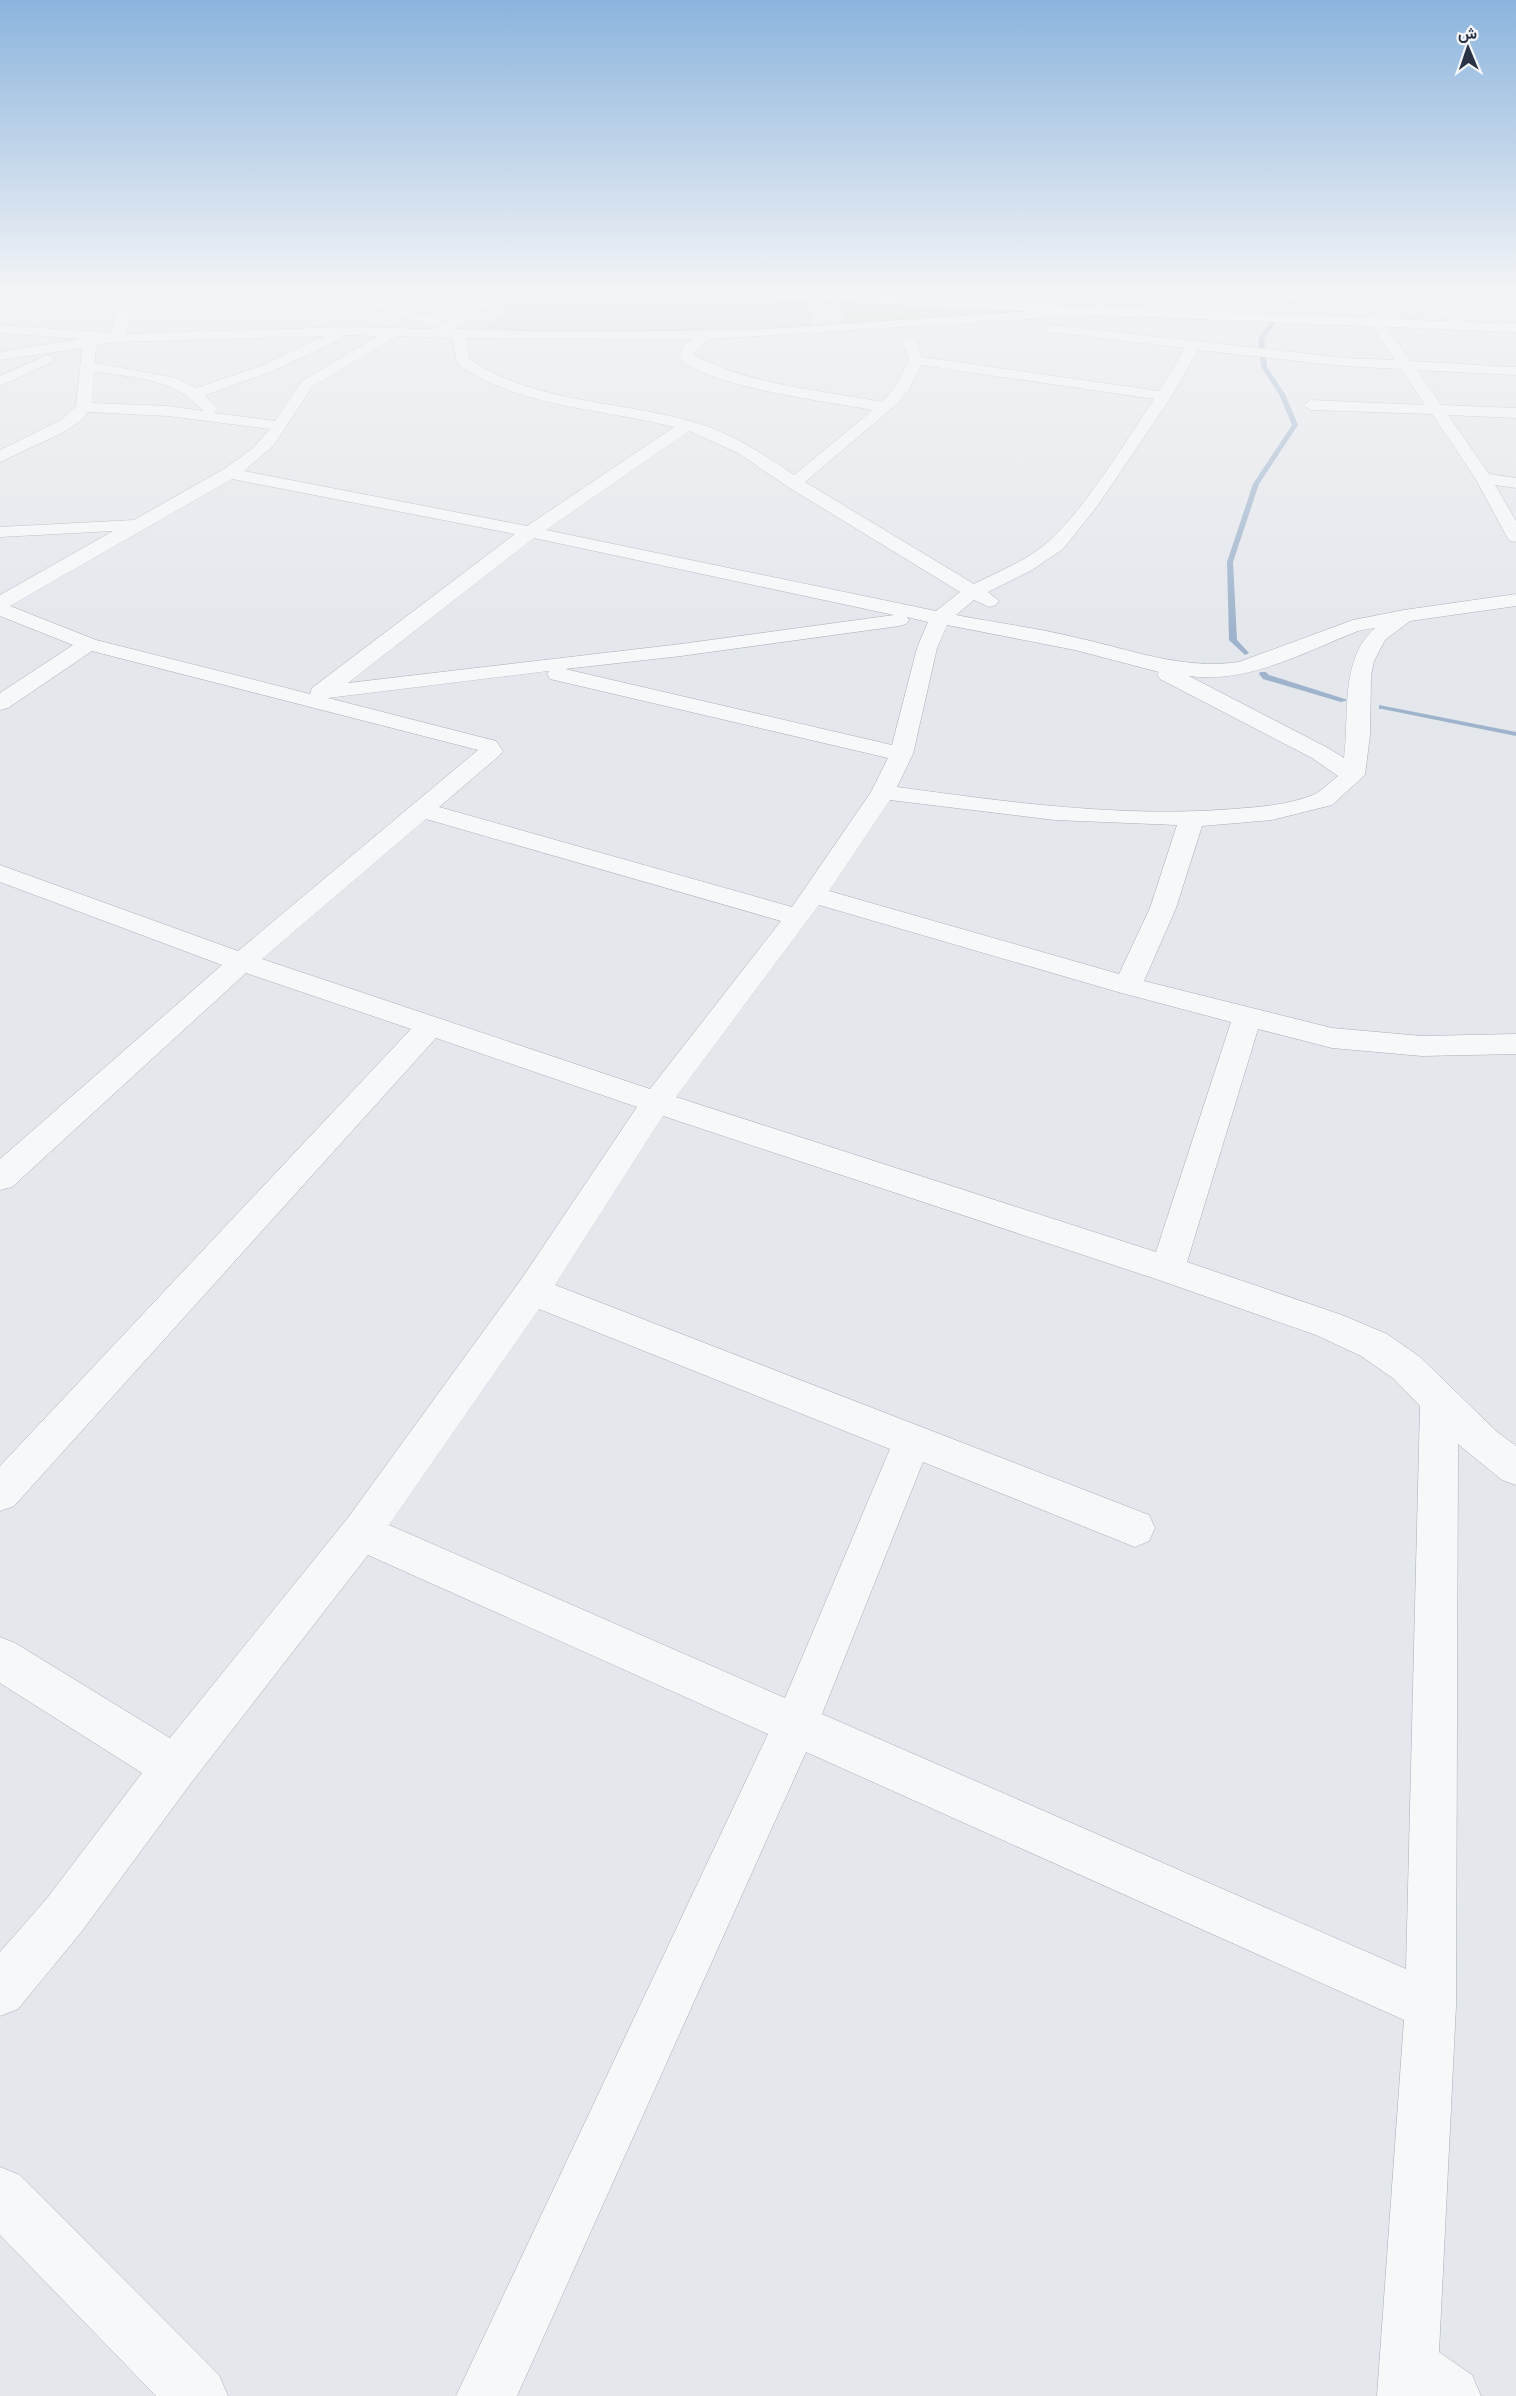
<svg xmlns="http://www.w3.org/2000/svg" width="1516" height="2396" font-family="Montserrat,Vazirmatn,sans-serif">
	<rect width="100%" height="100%" fill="#e4e7ec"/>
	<path fill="#d2d6de" d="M531,292H683L808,303L813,325L758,332L479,331Z"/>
	<path fill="#c9d6c5" d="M843,301L1069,311L843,328Z"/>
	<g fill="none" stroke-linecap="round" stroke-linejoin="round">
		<path fill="#9fb4cc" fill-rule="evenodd" d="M1320,292H1328L1288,306L1284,305Z
			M1273,319L1277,320L1264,339L1267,367L1285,394L1298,425L1259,484L1233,562L1237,640L1249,653L1245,655L1229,640L1227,562L1253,484L1292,425L1279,394L1261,367L1258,339Z
			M1260,672H1266L1269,675L1348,700L1341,702L1263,679L1259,674Z
			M1379,705L1516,732V736L1382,709H1379Z"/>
		<g stroke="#a9aeb7" stroke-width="1">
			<path id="minor" d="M114,292H127C133,307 131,319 125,334L346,327L434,329L493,292H508L453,329L558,332L753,330L1091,307L1093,302L1098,301L1105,305L1102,314L1097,315L709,339L695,351L694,355C750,385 819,390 882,402L896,386L909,360L902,341L909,337L916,341L922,357L1159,391L1185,348L1049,332L1047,329L1049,326L1054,325L1344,358L1395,360L1366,317L1373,313L1378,314L1410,361L1516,367V375L1417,370L1441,405L1516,408V418L1448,415L1489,474L1516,478V488L1495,485L1516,521V542L1510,541L1507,537L1475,478L1432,414L1311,410L1303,405L1311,400L1425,405L1401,369L1344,366L1198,350L1172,396L1098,505L1063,549L1032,570L988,592L999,601L996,605L989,607L974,600L956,615C997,623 1038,628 1078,638C1132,650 1182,670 1239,662L1353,620L1404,610L1516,594V606L1410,621L1385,640L1374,661L1371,675L1370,735L1365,775L1332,805L1272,820L1202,826L1176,908L1144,981L1332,1028L1422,1036L1516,1034V1054L1422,1056L1332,1048L1258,1029L1187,1262L1342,1315L1387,1334L1420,1357L1496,1431L1516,1446V1485L1502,1480L1458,1444L1456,2006L1439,2352L1472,2375L1481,2396H1377L1404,2020L806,1752L517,2396H456L768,1734L368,1555L191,1783L82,1931L18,2009L0,2016V1952L48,1897L142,1773L0,1683V1637L15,1643L170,1738L347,1519L520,1281L637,1107L436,1038L14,1506L0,1511V1466L411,1029L246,973L12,1187L0,1190V1159L222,965L0,882V865L238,951L478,750L92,651L8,708L0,710V693L73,645L0,616V595L113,531L0,537V527L134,520L224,469L253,448L270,429L168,416L88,412L82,420L62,433L0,462V450L61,420L76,406L82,348L0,360V352L80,339L0,333V325L111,333L118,310ZM341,335L378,336L302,381L275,421L214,413L218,409L205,395L271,372L340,339ZM324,336L261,366L196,388L176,378L95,363L96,345L116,342ZM397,336L452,338L457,364C521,408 600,408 674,427L527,526L244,471L274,445L312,387ZM466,338L691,339L683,346L679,357C704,387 832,402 873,410L794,475C762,453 730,432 693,422C618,400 536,404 469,359ZM921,365L1154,399C1124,443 1088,505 1050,540C1029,560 999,571 974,584L805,482L898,403L910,388ZM94,371C137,379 172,377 203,411L168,406L92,403ZM689,431L738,453L788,487L960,592L936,611L546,530ZM232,479L515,534L312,688L310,694L96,640L10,606ZM534,538L894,615L681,644L348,683ZM907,617L928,622L917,648L892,745L565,669L681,656L899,626L906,624L909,620ZM947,625L1075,650L1159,672L1157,674L1160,679L1312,758L1338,776C1330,782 1322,791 1313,795C1288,805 1259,807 1233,809C1121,818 1007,802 897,787L913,754L937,648ZM1375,628C1339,660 1350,715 1344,758L1328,748L1189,676C1248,684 1305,652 1358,631ZM549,671L547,674L550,679L888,758L871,792L792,907L439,807L499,756L503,751L496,741L328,698ZM890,800L1055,820L1177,825L1150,908L1119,974L829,891ZM426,819L781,921L650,1089L262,959ZM819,905L1118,992L1231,1022L1156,1252L676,1097ZM663,1116L1156,1279L1316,1335L1361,1356L1394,1379L1420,1406L1406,1969L822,1714L923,1462L1135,1547L1149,1541L1155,1528L1149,1515L555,1285ZM539,1309L890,1449L785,1698L389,1525Z
				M335,292H355L438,319L440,322L433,326L428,325Z
				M889,292H901L898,304H888L886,301Z
				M1409,292H1424L1469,325L1462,329L1457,328Z
				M47,355L52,356L54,359L52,362L0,386V376Z
				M0,2167L20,2175L219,2375L228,2396H156L0,2235Z"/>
		</g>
		<g stroke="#a3abb8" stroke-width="1">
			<path id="major" d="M720,292H808L1097,307L1516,324V332L1097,315L726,296Z"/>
		</g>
		<use href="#minor" fill="#f7f8fa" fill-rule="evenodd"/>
		<use href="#major" fill="#fff" fill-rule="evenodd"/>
	</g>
	<linearGradient id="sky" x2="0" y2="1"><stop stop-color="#8bb4dd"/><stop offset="0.46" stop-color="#f3f4f6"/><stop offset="1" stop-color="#f3f4f6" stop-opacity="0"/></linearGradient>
	<rect width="1516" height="628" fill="url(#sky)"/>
	<g transform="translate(1468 48) rotate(358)" stroke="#f4f6f9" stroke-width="4.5" paint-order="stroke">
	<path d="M0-4.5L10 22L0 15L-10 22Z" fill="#2b3445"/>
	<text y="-9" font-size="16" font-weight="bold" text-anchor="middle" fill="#2b3445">ش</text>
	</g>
</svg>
